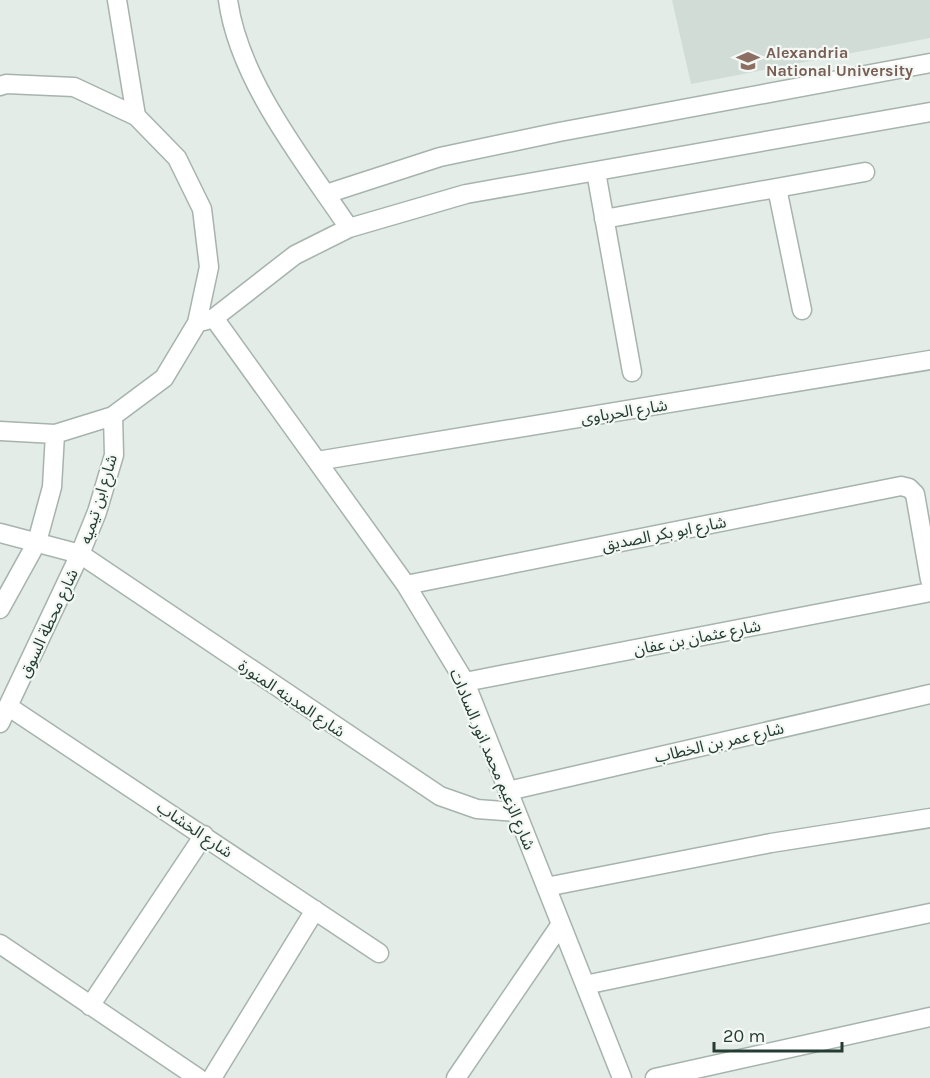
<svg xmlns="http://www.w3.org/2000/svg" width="930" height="1078" font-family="Karla,'Noto Sans Arabic',sans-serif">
	<rect width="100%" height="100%" fill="#e3ece7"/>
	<path fill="#d1dcd6" d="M672,0H930V38L691,84Z"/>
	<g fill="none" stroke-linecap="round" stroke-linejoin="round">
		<g stroke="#a6b4ad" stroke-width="21">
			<path id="service" d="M596,172L632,372
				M777,188L802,310
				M326,194L440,157L559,132L930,63
				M604,219L865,172"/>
		</g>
		<g stroke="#a6b4ad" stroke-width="21">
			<path id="minor" d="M117,0L136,116
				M228,0C239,81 304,161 349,228
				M214,318L406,585L465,682L622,1078
				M204,321L214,318L295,255L349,228L466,194L930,112
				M317,461L930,360
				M0,533L80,554L440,796L477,809L516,812
				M406,585L901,486L909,488L915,494L930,580
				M465,682L930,592
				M9,707L379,953
				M508,791L930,694
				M546,887L771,843L930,818
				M0,944L198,1078
				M585,985L930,913
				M90,1006L204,835
				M212,1078L315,910
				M456,1078L561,924
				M655,1078L930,1017"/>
		</g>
		<g stroke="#a6b4ad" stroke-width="21">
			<path id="tertiary" d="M0,86L6,84L74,87L136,116L177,158L202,209L209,267L197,323L164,378L113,416L55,434L0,431
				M0,609L37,542L52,487L55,434
				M0,723L80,554L97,512L114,455L113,416"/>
		</g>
		<use href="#service" stroke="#fff" stroke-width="18"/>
		<use href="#minor" stroke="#fff" stroke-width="18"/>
		<use href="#tertiary" stroke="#fff" stroke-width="18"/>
	</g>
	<defs>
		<g id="school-bare" transform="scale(1.8)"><path d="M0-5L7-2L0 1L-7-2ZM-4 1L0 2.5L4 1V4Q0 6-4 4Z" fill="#8d6e63" stroke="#f3f8f5" stroke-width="2.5" paint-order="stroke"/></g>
	</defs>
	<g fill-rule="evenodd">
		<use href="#school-bare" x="748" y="61"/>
	</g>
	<g text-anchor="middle" stroke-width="4.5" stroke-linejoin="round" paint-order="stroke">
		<g font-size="16" font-weight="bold" fill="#785e54" stroke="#f3f8f5" text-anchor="start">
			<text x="766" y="58">Alexandria<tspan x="766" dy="18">National University</tspan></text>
		</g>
		<g font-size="16" fill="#243c33" stroke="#f3f8f5">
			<text transform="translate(624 411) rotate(-9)" y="6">شارع الحرباوى</text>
			<text transform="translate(98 499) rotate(-73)" y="6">شارع ابن تيميه</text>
			<text transform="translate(664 533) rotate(-11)" y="6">شارع ابو بكر الصديق</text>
			<text transform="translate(48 623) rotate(-65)" y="6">شارع محطة السوق</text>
			<text transform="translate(697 637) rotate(-11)" y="6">شارع عثمان بن عفان</text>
			<text transform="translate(292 698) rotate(34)" y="6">شارع المدينه المنورة</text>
			<text transform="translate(719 742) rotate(-13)" y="6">شارع عمر بن الخطاب</text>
			<text transform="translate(493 759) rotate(67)" y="6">شارع الزعيم محمد انور السادات</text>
			<text transform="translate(195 829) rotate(34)" y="6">شارع الخشاب</text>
		</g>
	</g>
	<path d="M714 1042v9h128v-9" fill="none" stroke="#243c33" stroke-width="3"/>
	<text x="723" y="1042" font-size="18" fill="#243c33" stroke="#f3f8f5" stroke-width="4.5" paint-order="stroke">20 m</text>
</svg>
